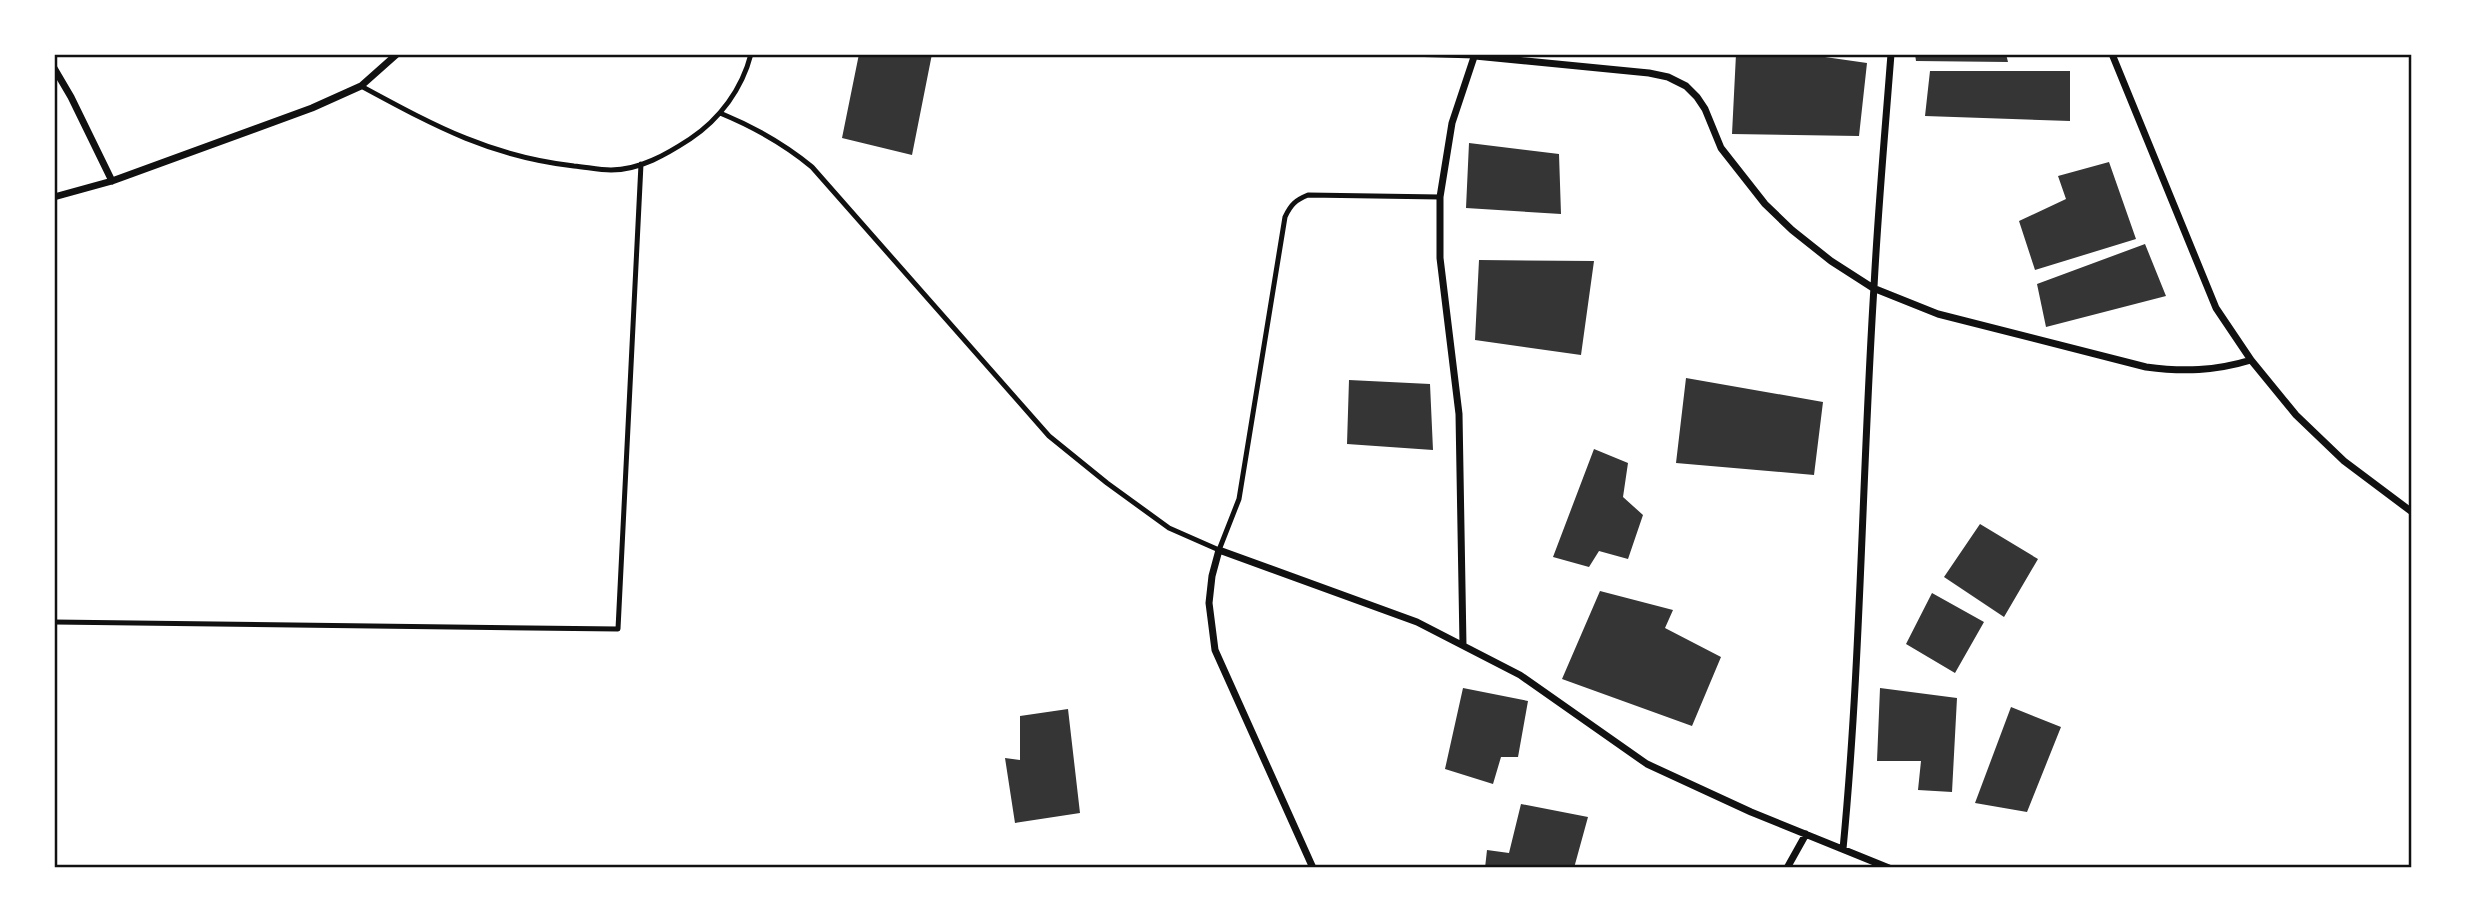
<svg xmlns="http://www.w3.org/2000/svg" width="2466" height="922" font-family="Ubuntu,sans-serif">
	<rect width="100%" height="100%" fill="#fff"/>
	<path fill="#353535" d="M859,54H932L912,155L842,138Z
		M1736,54H1804L1867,63L1859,136L1732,134Z
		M1915,54H2006L2008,62L1916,61Z
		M1930,71H2070V121L1925,116Z
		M1469,143L1559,154L1561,214L1466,208Z
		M2109,162L2136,239L2035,270L2019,221L2066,199L2058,176Z
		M2145,244L2166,296L2046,327L2037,284Z
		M1479,260L1594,261L1581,355L1475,340Z
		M1686,378L1823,402L1814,475L1676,463Z
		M1349,380L1430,384L1433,450L1347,444Z
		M1594,449L1628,463L1623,497L1643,515L1628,559L1599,551L1589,567L1553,557Z
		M1980,524L2038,559L2004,617L1944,577Z
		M1600,591L1673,610L1665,628L1721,657L1692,726L1562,679Z
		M1932,593L1984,622L1955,673L1906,644Z
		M1463,688L1528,701L1518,757H1501L1493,784L1445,769Z
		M1880,688L1957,698L1952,792L1918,790L1921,761H1877Z
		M2011,707L2061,727L2027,812L1975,803Z
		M1068,709L1080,813L1015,823L1005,758L1020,760V716Z
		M1521,804L1588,817L1574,868H1485L1487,850L1509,853Z"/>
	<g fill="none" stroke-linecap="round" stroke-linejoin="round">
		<path stroke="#111" stroke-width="5" d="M1407,54L1475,56
			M361,86C435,126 489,156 574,166C586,167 599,170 611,170C640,170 667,154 690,139C720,119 742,89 751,54
			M720,113C754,127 783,143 812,167L1049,436L1107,483L1169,528L1219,550L1239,499L1285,217C1291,204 1296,200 1308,195L1440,197
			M54,622L618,629L641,164"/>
		<path stroke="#111" stroke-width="7" d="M2112,54L2216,308L2251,360L2296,415L2344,461L2412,512
			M1475,56L1649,73L1668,77L1686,86L1697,97L1705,109L1721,148L1765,204L1792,230L1831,261L1873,288L1938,314L2146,367C2183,372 2215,371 2251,360
			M54,68L71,97L112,181
			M54,197L112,181L312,108L361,86L397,54
			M1463,645L1459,414L1440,258V197L1452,123L1475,54
			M1843,849C1861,662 1862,474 1874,287C1878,209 1885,132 1891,54
			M1313,868L1215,650L1209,603L1212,576L1219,550L1417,622L1520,675L1647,764L1751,812L1889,868
			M1787,868L1806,834"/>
	</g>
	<rect width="2466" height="922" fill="none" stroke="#ffffff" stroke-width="112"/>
	<rect x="56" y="56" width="2354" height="810" fill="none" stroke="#111" stroke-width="2.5"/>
</svg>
